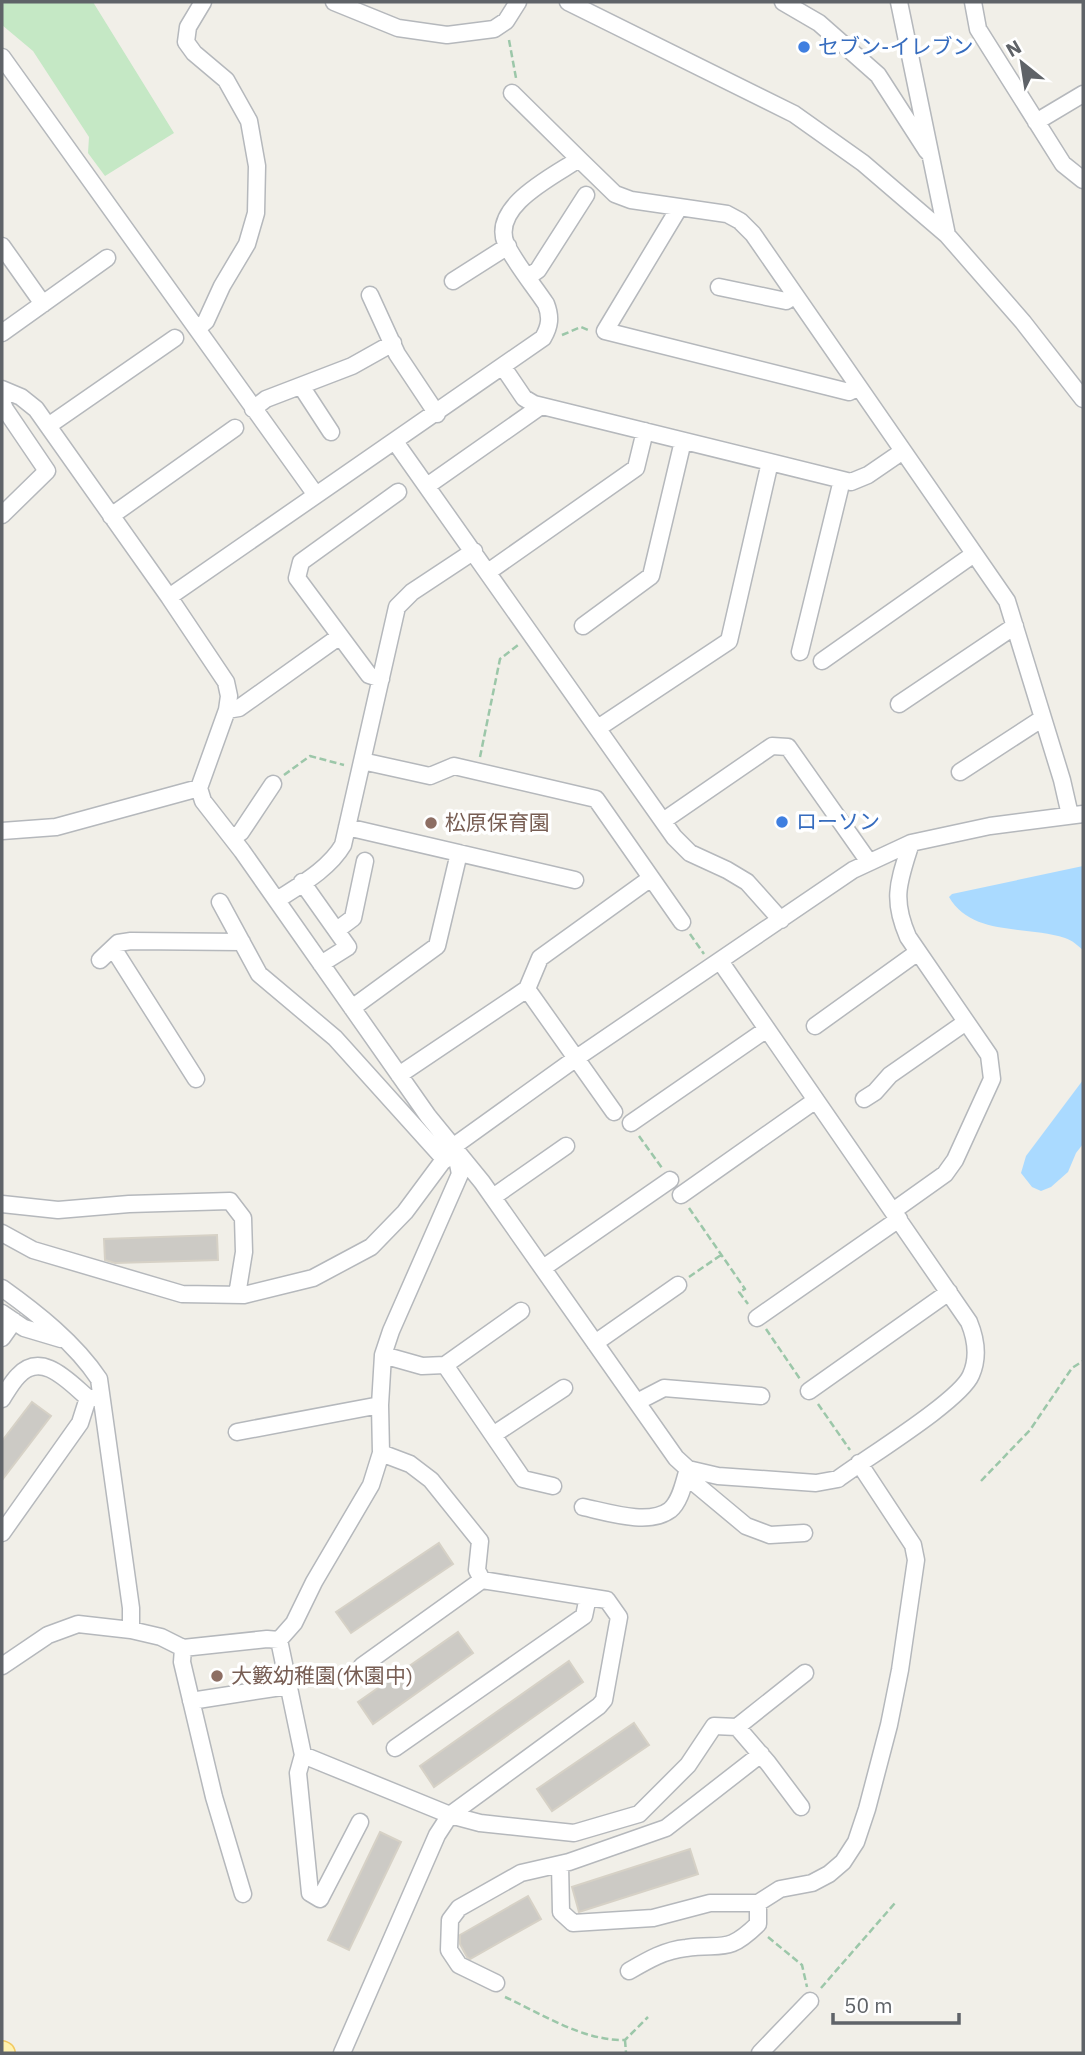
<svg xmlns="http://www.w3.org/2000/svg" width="1085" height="2055" font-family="'IBM Plex Sans','Noto Sans JP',sans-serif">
	<rect width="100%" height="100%" fill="#f1efe8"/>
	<path fill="#c5e8c5" d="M2,2H93L174,133L105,176L88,153L89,137L33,51L2,25Z"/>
	<path fill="#aadaff" d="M1083,866V950C1078,946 1072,940 1065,938C1027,925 972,937 949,897L952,894Z
		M1083,1080V1144L1076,1153L1068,1172L1051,1187L1041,1191L1032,1187L1021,1173L1026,1156Z"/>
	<path fill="#cccac5" stroke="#d6d1c6" stroke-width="2" d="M217,1235L218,1260L115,1263L105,1260L104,1239Z
		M32,1402L51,1416L2,1480V1441Z
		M439,1543L453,1564L351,1633L336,1612Z
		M458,1632L473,1653L373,1724L358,1702Z
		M569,1661L583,1682L434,1787L420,1766Z
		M634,1723L649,1745L552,1811L537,1789Z
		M380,1832L401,1842L349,1950L328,1940Z
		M690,1849L698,1874L579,1912L572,1887Z
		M528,1896L541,1919L470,1959L467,1957L460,1944V1935Z"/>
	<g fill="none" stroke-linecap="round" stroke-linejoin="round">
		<g stroke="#b5b8bc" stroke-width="19">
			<path id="minor" d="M334,2L398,28L447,35L494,29L506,21L518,2
				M568,2L794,114L863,163L947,235L1023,322L1083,399
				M783,2L819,23L878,75L927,151
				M899,2L947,235
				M973,2L978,29L1063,164L1083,180
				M2,57L316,495
				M512,93L579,159
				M1036,122L1083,94
				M679,208L605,331L849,392L859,387
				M2,246L43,304
				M528,277L538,270L586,195
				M453,281L508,246
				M719,287L786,301L795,295
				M370,295L397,354L437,414
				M197,329L206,321L222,286L247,244L256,213L257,166L249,121L226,80L194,53L186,42L188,27L203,2
				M2,333L107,258
				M503,367L524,398L534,404L851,482L868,475L903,451
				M301,386L331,432
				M2,389L21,397L36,409L169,597L226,682L229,696L227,710L199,788L203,801L242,851L428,1116L482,1182L676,1458L688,1469L718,1476L816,1483L838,1479C866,1458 960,1401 971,1375C979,1357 976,1339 969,1322L720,961
				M2,402L5,409L47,471L2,515
				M253,409L266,399L352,366L393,343
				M48,426L175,338
				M396,443L674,837L690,853L727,870L747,882L781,920
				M427,486L541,406
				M111,516L235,428
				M488,572L636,468L645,431
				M169,597L543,338C550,326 551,317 546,304C534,286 515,263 506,244C490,206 554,176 579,159L615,194L631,200L727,214L740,221L753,234L1007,601L1062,780L1070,815
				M583,626L651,576L683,441
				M800,652L842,480
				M822,661L974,554
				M381,679L369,675L297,578L301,562L398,492
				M899,704L1015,626
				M227,710L239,708L340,636
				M598,728L729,641L770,462
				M362,761L430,776L454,766L596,799L682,922
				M960,772L1043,718
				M663,821L772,746L788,747L869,862
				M347,827L575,880
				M2,831L56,827L199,788
				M232,838L241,832L273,784
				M302,882L348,947L321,964
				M277,900C300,885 329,869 343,845L397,607L412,592L474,551
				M220,902L259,974L335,1038L445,1160
				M337,930L353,918L365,861
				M113,948L196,1079
				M100,960L118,943L131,941L242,942
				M527,989L614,1112
				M352,1008L437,946L459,853
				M815,1026L918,952
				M399,1075L527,989L540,958L651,878
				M864,1099L875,1092L890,1075L966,1022
				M631,1123L767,1029
				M681,1195L816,1100
				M493,1197L566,1146
				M2,1204L58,1210L129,1204L230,1201L243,1218L244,1252L237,1295
				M893,1211L945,1174L955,1160L992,1079L989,1055L908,937C891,898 899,881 911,843
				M2,1233L33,1250L182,1294L244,1295L313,1278L371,1247L405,1212L454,1146L575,1059L853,870L911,843L990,826L1083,814
				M543,1268L670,1180
				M2,1288C37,1313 75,1343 99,1379L131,1608V1630
				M2,1313L24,1328L61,1339
				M757,1318L899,1219
				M2,1338L14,1321
				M595,1343L678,1285
				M383,1355L422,1366L445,1365L521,1311
				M445,1365L523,1479L553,1486
				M809,1391L949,1292
				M2,1399C7,1391 12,1382 18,1376C42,1350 69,1382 88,1398H96
				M637,1402L664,1388L761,1396
				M237,1432L380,1405
				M493,1435L564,1388
				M381,1453L410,1464L431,1480L480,1541L477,1570L482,1580
				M686,1476L746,1526L770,1535L804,1533
				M583,1507C607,1512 649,1526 670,1510C681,1501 684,1481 688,1469
				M2,1533L80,1423L88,1398
				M279,1640L303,1755L450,1815L480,1823L574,1833L639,1814L688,1765L714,1726L737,1727L768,1763L801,1807
				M279,1640L294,1623L314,1582L371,1485L381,1453L380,1405L383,1355L391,1331L460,1174L455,1149
				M183,1648L182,1662L214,1797L243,1894
				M2,1666L48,1635L78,1624L131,1630L161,1637L183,1648L267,1639L279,1640
				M191,1701L288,1686
				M737,1727L805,1673
				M395,1748L584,1616L588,1597
				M303,1755L298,1773L310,1893L320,1899L360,1822
				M560,1864L561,1912L573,1923L653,1918L710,1903H758L780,1889L812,1883L829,1874L843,1862L856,1842L867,1809L889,1725L900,1670L916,1560L913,1545L859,1463
				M629,1971C648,1960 665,1950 686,1948C724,1943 727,1954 758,1924V1903
				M496,1983L459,1965L449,1950L450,1920L459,1908L521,1873L569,1862L666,1828L761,1754
				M342,2053L437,1835L450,1815L599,1706L604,1700L619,1617L607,1600L482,1580L362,1666
				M760,2053L810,2001"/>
		</g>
		<g stroke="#f2c960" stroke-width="24">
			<path id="major" d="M2,2052L4,2053"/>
		</g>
		<path stroke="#9cc7a9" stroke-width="2.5" stroke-dasharray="7 3.5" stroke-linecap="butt" d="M509,40L516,78
			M562,335L581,327L588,330
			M480,757L500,659L518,645
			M284,775L310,756L344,765
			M690,934L704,954
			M639,1136L662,1168
			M689,1208L745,1289L739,1292L748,1304
			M689,1277L721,1255
			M766,1329L800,1379
			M818,1404L850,1450
			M981,1481L1030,1430L1072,1368L1083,1361
			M768,1937L802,1965L807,1987
			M821,1988L895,1903
			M505,1997C542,2014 583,2041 625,2040L648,2017
			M625,2040L626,2053"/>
		<use href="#minor" stroke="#fff" stroke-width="16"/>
		<use href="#major" stroke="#fff2af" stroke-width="21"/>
	</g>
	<g fill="#3f7fe0" stroke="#fff" stroke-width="2.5">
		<circle cx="804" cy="47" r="7"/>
		<circle cx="782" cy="822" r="7"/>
	</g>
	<g fill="#8d6e63" stroke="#fff" stroke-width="2.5">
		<circle cx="431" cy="823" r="7"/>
		<circle cx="217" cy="1676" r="7"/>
	</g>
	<g text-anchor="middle" stroke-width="7" stroke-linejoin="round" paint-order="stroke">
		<g font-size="21" fill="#366cbe" stroke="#fff" text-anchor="start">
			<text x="818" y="54">セブン-イレブン</text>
			<text x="796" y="829">ローソン</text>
		</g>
		<g font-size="21" fill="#785e54" stroke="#fff" text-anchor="start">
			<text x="445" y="830">松原保育園</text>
			<text x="231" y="1683">大籔幼稚園(休園中)</text>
		</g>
	</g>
	<rect width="1085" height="2055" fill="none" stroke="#5f6368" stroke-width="7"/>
	<g transform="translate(1022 63) rotate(330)" stroke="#ffffff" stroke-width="5" paint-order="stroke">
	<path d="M0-5L12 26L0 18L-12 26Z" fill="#5f6368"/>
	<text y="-10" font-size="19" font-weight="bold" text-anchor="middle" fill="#5f6368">N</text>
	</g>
	<path d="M833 2013v10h126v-10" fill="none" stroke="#5f6368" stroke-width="3.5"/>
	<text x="844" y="2013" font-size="21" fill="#5f6368" stroke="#ffffff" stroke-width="5" paint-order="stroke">50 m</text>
</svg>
